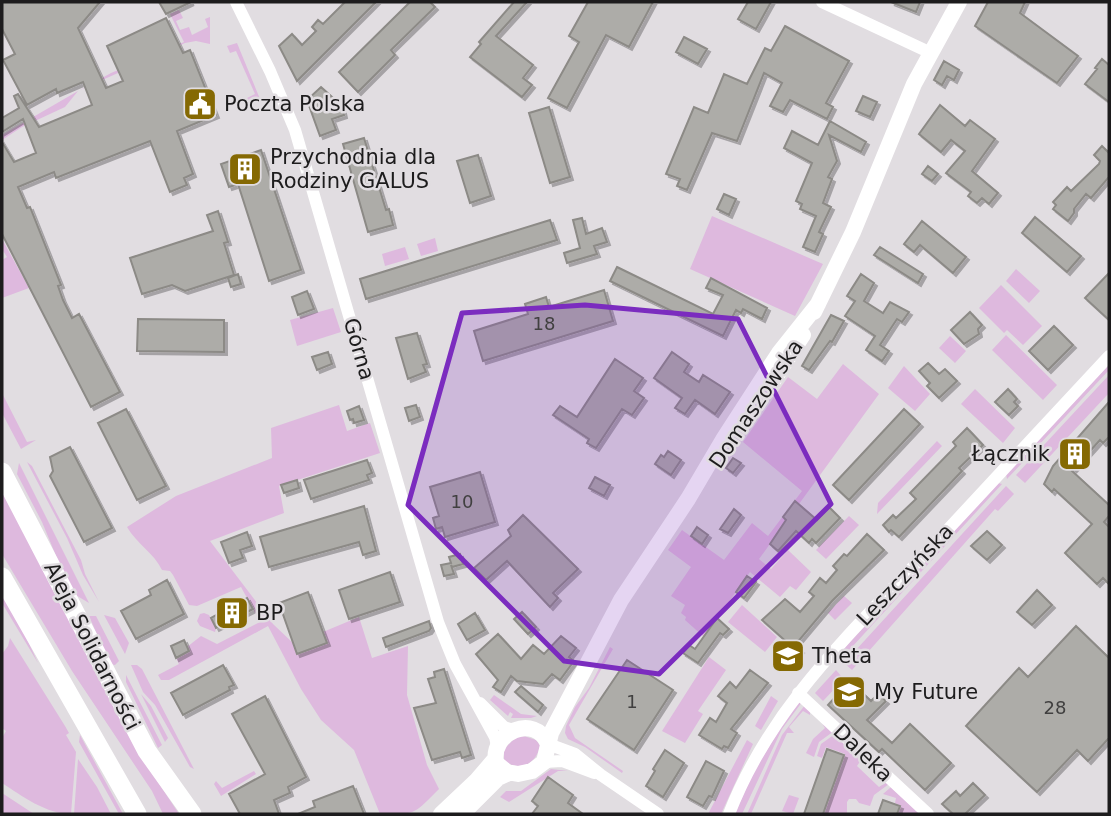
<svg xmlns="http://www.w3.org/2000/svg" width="1111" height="816" font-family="'DejaVu Sans',sans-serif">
	<defs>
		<filter id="shadow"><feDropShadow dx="3" dy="3" stdDeviation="0" flood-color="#0004"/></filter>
	</defs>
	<rect width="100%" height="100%" fill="#e1dde1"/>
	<path fill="#deb9de" d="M179,10L183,18L176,21L180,30L189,27L192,35L208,27L205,19L210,17V44L196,41L185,43L80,90L111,73L184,42L170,14Z
		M237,43L260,99L251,101L245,99L255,94L236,51L230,53L227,46Z
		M78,91L65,107L22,127L2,140V135Z
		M712,216L823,264L795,316L690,269Z
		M435,238L438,251L421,256L417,244Z
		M2,239L29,288L2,298V260L7,257L2,249Z
		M405,247L409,259L385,266L382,254Z
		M1016,269L1040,291L1029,303L1006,281Z
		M1001,285L1042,326L1023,345L1007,330L1004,333L979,308Z
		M333,308L341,332L297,346L290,320Z
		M1006,335L1057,385L1043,400L992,350Z
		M950,336L966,351L955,363L939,348Z
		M1109,363V370L1007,479L1006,474Z
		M843,364L879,394L759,559L771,569L788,550L811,572L796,590L790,586L780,597L750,572L704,637L685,620L686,617L681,613L685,605L671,596L691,567L668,550L682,530L724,560L752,523L768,536L802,491L743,442L788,377L817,399Z
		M904,366L930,394L915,411L888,388Z
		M1109,375V393L1025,483L1016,475Z
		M975,389L1015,428L1003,443L961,404Z
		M2,393L27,442L36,440L21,449L2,413Z
		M339,405L347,431L370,423L380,453L279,486L284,513L210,541L273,624L294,644L359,617L372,658L408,646L407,695L427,765L439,789C413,815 417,814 380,814L354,750L321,720L301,689L268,626L169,680H161L158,675L179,664L176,658L189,651L187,647L201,636L217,644L260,622L241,587L197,606L189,605L173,575L170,571L162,570C154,553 136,543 127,527L176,496L272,458L271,428Z
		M937,441L942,446L877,514L878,503Z
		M27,462L32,466L81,560L85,574L99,602L83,575L67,538Z
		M19,463L89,603L74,594L64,575L42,522L17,474Z
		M998,483L1002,484L840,660L839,654Z
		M1006,486L1014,494L998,511L995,509L852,670L844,663Z
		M2,489L133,744L179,814H163L152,791L72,671L2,554Z
		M849,516L859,525L826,559L816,550Z
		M2,594L22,628L38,663L2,603Z
		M844,596L852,603L835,620L828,613Z
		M742,605L777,637L765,652L728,622Z
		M204,613L209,615L216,628L215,632L200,626L197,621L200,614Z
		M104,615L115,618L129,643L125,654Z
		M89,616H96L119,661L115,665L110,664Z
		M10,638L65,726L69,733L66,735L76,752L71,814C46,814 22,796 2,783V738L6,731L2,728V654L8,646Z
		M610,647L613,649L569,725L575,738L623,771L622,773L585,747L568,739L565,733L566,726L575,707L589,688Z
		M709,657L726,670L698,711L703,714L685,743L662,731Z
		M131,665H137L142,669L194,769L190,767L155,705L143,692Z
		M836,670L842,677V681L823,701L815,693Z
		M126,675L162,745L158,748L126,682Z
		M141,694L151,706L168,738L165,742Z
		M494,695L521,714L537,716L531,718H511L513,714L510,712L508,716L490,700Z
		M771,696L778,701L761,730L755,726Z
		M802,702L782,729L742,814H735L753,773L795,704Z
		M805,705L810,710V715L803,711L789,727L794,733H787L751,814H747L782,735Z
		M822,723L834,731L819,742L814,757L806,753L813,739L825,728Z
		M835,734L861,760L857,766L879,787L885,783L889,784L874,795L870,806L859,803L856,799H849L847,802V814H824L845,754L826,747L822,758L817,756L821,744Z
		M80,735L123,814H119L79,742Z
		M524,736L536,740L540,745C537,764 520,772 504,761V749L515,738Z
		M747,740L753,744L721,814H708Z
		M78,759L97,787L111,814H74Z
		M551,769L568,771H558L509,802L500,797L506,791H521Z
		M254,771L256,774L221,796L214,784L216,781L222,788Z
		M891,787L920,814H898L901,806L895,803L896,798L883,794Z
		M2,792V793L34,814H2Z
		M789,795L799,798L793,814L782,811Z"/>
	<path fill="#adaca8" stroke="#8c8a86" stroke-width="2" filter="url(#shadow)" d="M2,2H100L78,28L106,88L123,81L107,46L166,18L183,53L190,50L216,115L177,131L193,174L184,178L187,185L170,192L150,141L56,178L54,172L18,187L27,208L30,207L61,285L58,286L63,300L72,318L79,314L120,392L91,407L2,234V142L14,162L36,153L23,119L2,132V118L19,108L14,96L18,94L39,127L92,105L83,82L57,93L56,89L27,105L3,60L15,54L2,29Z
		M159,2H191L166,14Z
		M345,2H376L297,81L279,46L292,34L302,45L316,31L312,27L318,20L323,24Z
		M410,2H430L435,7L391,50L395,55L358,92L339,72Z
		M514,2H527L496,36L533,65L523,78L532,85L522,97L470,57L481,44L479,42Z
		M588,2H653L629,47L606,35L567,108L548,98L579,42L569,36Z
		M748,2H771L756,29L738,19Z
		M891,2H920L916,12Z
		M988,2H1025L1020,13L1078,56L1057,83L975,26Z
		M785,26L849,61L826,103L833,107L827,119L790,100L783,112L770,106L782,83L764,73L737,141L712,133L687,190L677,186L680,179L666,174L694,107L708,113L724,74L747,84L765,48L771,51Z
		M684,37L707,49L698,64L676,52Z
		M1102,59L1109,65V102L1085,84L1097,69L1095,68Z
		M944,61L959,70L954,80L947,76L942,85L934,80Z
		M321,87L342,106L344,115L332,119L336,130L320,136L307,100Z
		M863,96L877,102L870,117L856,111Z
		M940,105L965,126L970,120L995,139L972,171L998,193L989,204L982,198L977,203L968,196L971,192L946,173L965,151L951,140L941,152L919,134Z
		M549,107L570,177L550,183L529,113Z
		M830,121L866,142L861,152L829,135L837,161L828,177L832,179L823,203L831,207L819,232L823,234L815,252L803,247L816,216L800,209L802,204L796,201L812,163L784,148L792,131L818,145Z
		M364,138L386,210L389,209L393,225L368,232L343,144Z
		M1102,146L1108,152L1109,150V177L1091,198L1086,194L1074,209V213L1068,221L1053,209L1056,205L1053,202L1067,187L1071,191L1099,164L1100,161L1094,155Z
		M261,150L301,270L269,281L238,184L229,187L221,164Z
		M478,155L491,196L470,203L457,161Z
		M928,166L938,174L932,181L922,174Z
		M724,194L736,199L729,215L717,209Z
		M218,211L228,242L224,243L234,275L185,291L172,285L142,294L130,258L213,231L207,215Z
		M1035,217L1081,256L1067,272L1022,233Z
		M582,218L586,234L602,228L607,242L594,246L597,254L567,263L564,253L580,248L573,220Z
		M550,220L557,240L366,299L360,279Z
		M922,221L966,257L953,273L920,245L914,252L904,244Z
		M880,247L923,274L918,283L874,255Z
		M617,267L713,314L723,295L706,288L711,278L767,308L762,319L743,309L741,313L736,310L723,336L610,281Z
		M1109,273V320L1085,298Z
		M238,274L241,284L231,287L228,278Z
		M861,274L874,283L864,301L883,313L890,302L909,312L902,322L897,319L880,345L889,351L882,361L866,350L875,336L845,316L855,301L847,296Z
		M604,290L613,321L483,361L474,331L528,314L525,304L546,297L549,307Z
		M307,291L314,309L298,315L292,297Z
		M970,312L982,325L978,329L979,334L964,344L951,330Z
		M831,315L844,321L832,342L830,341L809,370L802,366Z
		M138,319L224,320V352L137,351Z
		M1054,326L1073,345L1048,370L1029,351Z
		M417,333L427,364L423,365L426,372L408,379L396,338Z
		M328,352L332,364L317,370L312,357Z
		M672,352L689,364L684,372L699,382L703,375L730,392L715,414L695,400L685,414L675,408L682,398L654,378Z
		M615,359L643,378L634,391L644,398L632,415L622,409L596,448L587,443L589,439L553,415L560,406L577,417Z
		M928,363L939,374L945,369L957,381L939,398L927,386L930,383L919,371Z
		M1008,389L1017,399L1014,402L1018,406L1009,415L995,402Z
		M1109,402V437L1103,443L1100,440L1072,471L1109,505V516L1104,522L1109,527V584L1103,578L1097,584L1065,553L1092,524L1054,489L1052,492L1044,484L1053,466Z
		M416,405L420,417L409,421L405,408Z
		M359,406L364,420L354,423L353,419L350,420L347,411Z
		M126,409L166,486L137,500L98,423Z
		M904,409L920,424L849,500L833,485Z
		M967,428L983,445L959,468L962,471L899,537L891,530L889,532L883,525L893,515L896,518L916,499L910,493L956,446L953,442Z
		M70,447L112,528L84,542L50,476L53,471L50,457Z
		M668,451L681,460L671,475L655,464L661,455L664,457Z
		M733,458L741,463L733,473L726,468Z
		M367,460L372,473L367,475L369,480L311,499L304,480Z
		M480,472L495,522L445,537L442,527L436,529L433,518L439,516L430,487Z
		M595,477L610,485L604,496L589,488Z
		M297,480L299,488L284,493L281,485Z
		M795,501L817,520L829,507L840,518L816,543L812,539L809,543L796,531L778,551L770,544L786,520L783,517Z
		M364,506L376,551L363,555L359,542L269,567L260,537Z
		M734,509L741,515L728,533L720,529Z
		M523,515L578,569L553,593L558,598L550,607L507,561L486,580L474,568L511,536L508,530Z
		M697,527L708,535L702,544L691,536Z
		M987,531L1002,545L987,560L971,546Z
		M247,532L252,546L240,550L243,558L229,563L221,542Z
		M867,534L884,550L832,601L795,645L801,650L786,667L776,658L789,644L762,620L785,599L800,612L814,596L809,592L820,578L826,583L837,570L833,566L844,554L847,556Z
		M460,554L463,564L452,567L451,565L454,574L444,576L441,565L451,563L449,557Z
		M390,572L400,602L349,619L339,590Z
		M747,576L756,582L744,598L736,592Z
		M167,580L184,614L136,639L121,611L151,595L149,590Z
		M1037,590L1052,605L1032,625L1017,612Z
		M308,592L327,643L297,654L279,603Z
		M247,598L253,609L216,628L211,618Z
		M522,612L536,627L528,634L514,619Z
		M475,613L485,630L467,640L458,624Z
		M717,618L729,629L723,635L720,633L698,663L683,653L689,645L695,649Z
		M429,621L431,628L429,631L386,647L383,638Z
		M1076,626L1109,658V738L1088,761L1077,750L1037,792L966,726L1019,668L1028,677Z
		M498,634L521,659L533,645L544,654L561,636L576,648L569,657L574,661L560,680L552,674L543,684L517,681L511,676L501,692L493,687L498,680L476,654Z
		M184,640L189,651L176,658L171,646Z
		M627,660L673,690L634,750L587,719Z
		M223,665L234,685L229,687L230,690L183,715L171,693Z
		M444,669L471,755L462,758L460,752L432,760L414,708L436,703L428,679L435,677L434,672Z
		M750,670L768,683L731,729L737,733L728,748L724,746L722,749L699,735L710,718L716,722L727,703L718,696L730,682L736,688Z
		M850,681L871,701L878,694L886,701L867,720L892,743L910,724L951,763L925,790L882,749L879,752L828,705Z
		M521,686L543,705L538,712L515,692Z
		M265,696L306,777L288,787L290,793L274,800L279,814H240L229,794L265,774L232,714Z
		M827,749L844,755L823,814H804Z
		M665,750L684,763L663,797L646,786L655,771L653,769Z
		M706,761L724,771L712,797L709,796L703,806L687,797Z
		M548,777L573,795L568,803L583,814H532L538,806L532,801Z
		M973,783L985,795L965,814H953L942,804L956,791L960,796Z
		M353,786L364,814H298L315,807L313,801Z
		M883,800L900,806L897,814H878Z"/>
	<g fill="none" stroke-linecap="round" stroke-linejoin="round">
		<path stroke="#fff" stroke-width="12" d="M236,2L270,71L295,130L438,622L455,664L495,737L497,746
			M822,2L931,53
			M798,693L928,814
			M480,703L504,727L513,730
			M548,744L575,754L601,775L658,814
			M544,762L562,761L594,773
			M729,814C770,708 849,635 925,554C987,488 1048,422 1109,356"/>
		<path stroke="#fff" stroke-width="16" d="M814,312L853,232L914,84L959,2
			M771,384L803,335
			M548,744C535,713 490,732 496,763L507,772L518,774L532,771L544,762L551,733L621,600L688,499L724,438L779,353L818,304
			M441,814L477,780L495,759
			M462,814L498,778L509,773"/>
		<path stroke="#fff" stroke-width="19" d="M2,472L147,751L192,814
			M2,577L137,814"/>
	</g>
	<path fill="#7b2cbf" fill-opacity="0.2" stroke="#7b2cbf" stroke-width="5" stroke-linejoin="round" d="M585,305L738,319L831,504L659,674L564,661L408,505L462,313Z"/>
	<defs>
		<g id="civic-square" transform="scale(1.75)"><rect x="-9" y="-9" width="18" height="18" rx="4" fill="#856903" stroke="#e1dde1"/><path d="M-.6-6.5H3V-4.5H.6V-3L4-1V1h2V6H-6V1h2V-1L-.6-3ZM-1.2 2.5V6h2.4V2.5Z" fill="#fff"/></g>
		<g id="building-square" transform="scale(1.75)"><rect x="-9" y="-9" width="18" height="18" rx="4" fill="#856903" stroke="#e1dde1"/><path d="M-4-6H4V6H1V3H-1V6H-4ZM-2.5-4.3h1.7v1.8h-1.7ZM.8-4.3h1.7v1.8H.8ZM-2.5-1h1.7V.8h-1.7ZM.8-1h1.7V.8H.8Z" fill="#fff"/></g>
		<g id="school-square" transform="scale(1.75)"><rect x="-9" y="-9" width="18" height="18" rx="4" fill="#856903" stroke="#e1dde1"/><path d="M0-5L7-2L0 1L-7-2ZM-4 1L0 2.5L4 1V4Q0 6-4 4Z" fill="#fff"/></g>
	</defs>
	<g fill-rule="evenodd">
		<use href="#civic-square" x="200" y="104"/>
		<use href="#building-square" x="245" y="169"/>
		<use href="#building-square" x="1075" y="454"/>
		<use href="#building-square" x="232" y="613"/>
		<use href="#school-square" x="788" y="656"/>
		<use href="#school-square" x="849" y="692"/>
	</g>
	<g text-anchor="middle" stroke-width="5" stroke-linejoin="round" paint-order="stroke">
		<g font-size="18" fill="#414040">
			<text x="544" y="330">18</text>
			<text x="462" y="508">10</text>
			<text x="632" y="708">1</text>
			<text x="1055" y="714">28</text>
		</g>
		<g font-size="21" fill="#1d1c1d" stroke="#e1dde1" text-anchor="start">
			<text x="224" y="111">Poczta Polska</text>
			<text x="270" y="164">Przychodnia dla<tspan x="270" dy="24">Rodziny GALUS</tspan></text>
			<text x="1050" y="461" text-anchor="end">Łącznik</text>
			<text x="256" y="620">BP</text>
			<text x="812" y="663">Theta</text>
			<text x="874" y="699">My Future</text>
		</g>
		<g font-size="21" fill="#1d1c1d" stroke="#e1dde1">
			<text transform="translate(359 349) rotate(74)" y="7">Górna</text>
			<text transform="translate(756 404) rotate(-56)" y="7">Domaszowska</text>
			<text transform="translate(905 575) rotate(-47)" y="7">Leszczyńska</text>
			<text transform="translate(92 646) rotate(63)" y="7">Aleja Solidarności</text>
			<text transform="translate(863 753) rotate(44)" y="7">Daleka</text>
		</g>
	</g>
	<rect width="1111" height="816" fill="none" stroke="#1d1c1d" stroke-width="7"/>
</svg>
